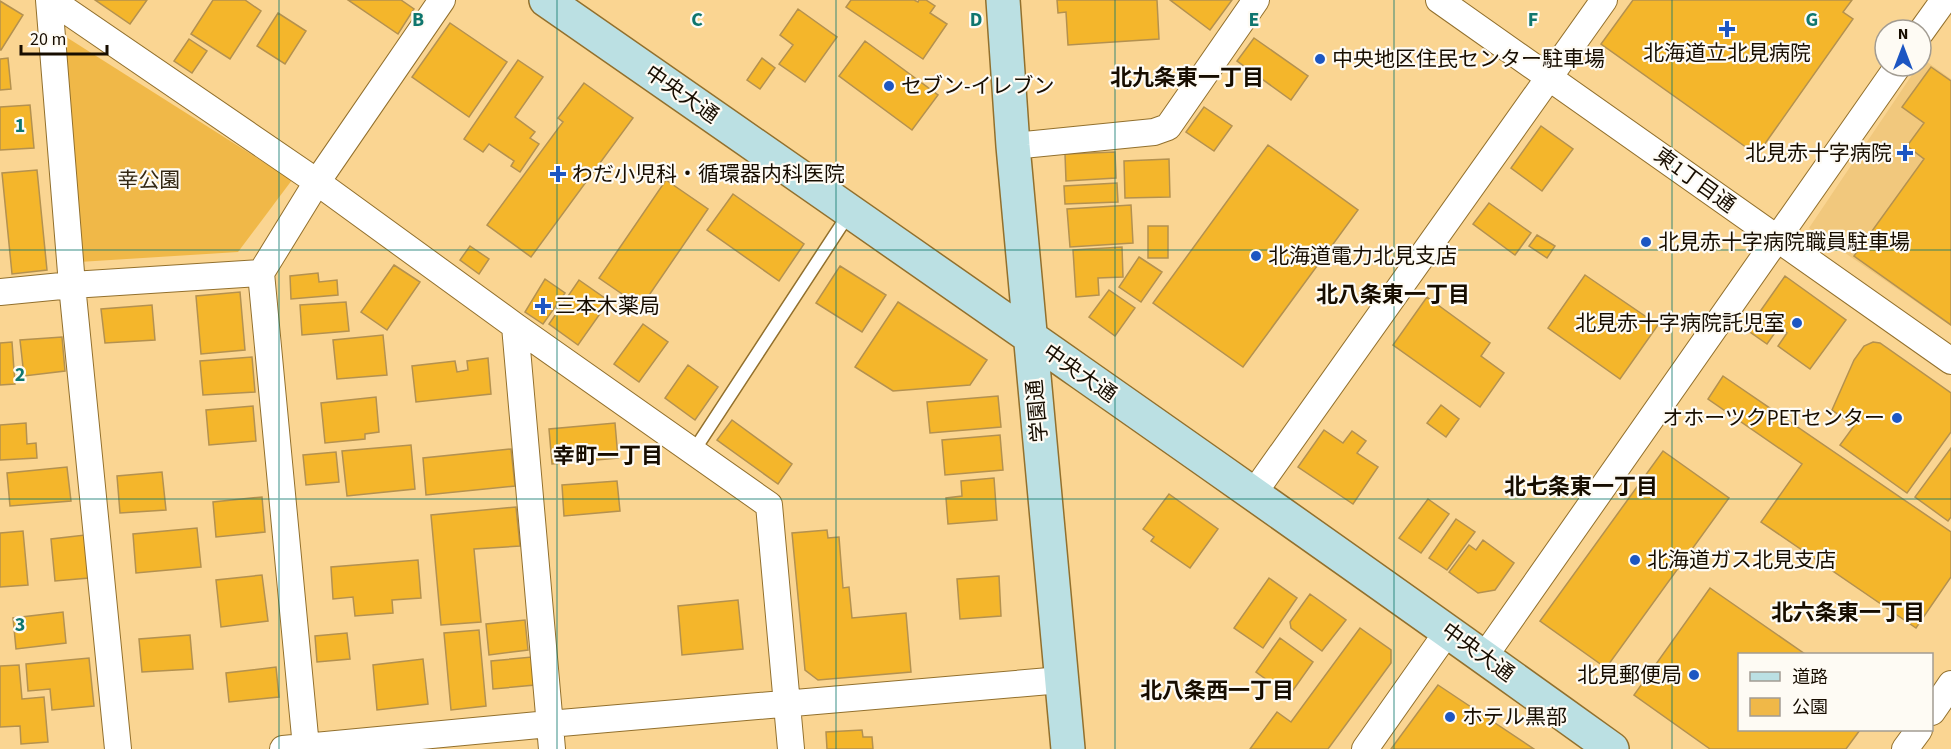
<svg xmlns="http://www.w3.org/2000/svg" width="1951" height="749" font-family="'Source Sans 3','Noto Sans JP',sans-serif">
	<rect width="100%" height="100%" fill="#fad592"/>
	<path fill="#f1c87d" d="M1923,59L1951,79V326L1809,228L1918,66H1921Z"/>
	<path fill="#f0b848" d="M63,35L292,180L238,252L79,262Z"/>
	<path fill="#f4b62b" stroke="#b4914f" stroke-width="1.5" d="M95,0H147L130,24Z
		M213,0H245L261,11L230,59L191,34Z
		M348,0H401L414,9L398,34Z
		M851,0H914L918,2L919,0H926L935,6L930,13L947,24L923,59L846,7Z
		M1057,0H1157L1159,39L1068,45L1066,12L1058,13Z
		M1170,0H1232L1210,30Z
		M1633,0H1852L1843,12L1853,19L1757,155L1601,44Z
		M0,1L23,15L1,50H0Z
		M798,9L837,37L805,82L779,64L793,45L780,35Z
		M278,13L306,31L285,64L257,46Z
		M450,23L507,62L469,117L412,77Z
		M1254,38L1308,76L1291,100L1237,61Z
		M189,39L207,51L192,73L174,61Z
		M865,41L938,95L912,130L839,76Z
		M8,58L11,89L0,90V59Z
		M762,58L775,68L760,89L747,80Z
		M518,60L543,77L515,117L535,132L530,138L539,144L520,172L511,166L514,161L489,144L483,152L464,139Z
		M1931,67L1951,81V325L1854,256L1924,159L1907,146L1924,123L1902,107Z
		M584,83L633,118L531,257L487,225L563,122L558,118Z
		M30,105L34,148L0,150V107Z
		M1204,107L1232,126L1214,151L1186,132Z
		M1541,126L1573,149L1542,191L1511,168Z
		M1268,145L1358,210L1243,367L1153,303Z
		M1115,152L1116,178L1066,181L1065,154Z
		M1169,159L1170,197L1125,198L1124,161Z
		M37,170L47,270L12,274L2,173Z
		M666,180L708,209L641,307L599,278Z
		M1117,183L1118,202L1065,204L1064,186Z
		M733,194L804,244L779,281L707,230Z
		M1489,203L1531,233L1515,255L1473,224Z
		M1131,205L1133,243L1070,247L1067,209Z
		M1148,226H1168V258H1148Z
		M1537,235L1555,246L1547,258L1529,246Z
		M470,246L489,259L479,274L460,260Z
		M1122,247L1123,277L1098,278L1099,295L1076,297L1073,250Z
		M1139,257L1162,272L1141,302L1119,287Z
		M394,265L420,282L387,330L361,312Z
		M840,266L886,295L862,332L816,303Z
		M318,273L319,282L337,280L338,295L291,299L290,276Z
		M1585,275L1658,325L1620,379L1548,328Z
		M1785,276L1846,320L1810,369L1778,346L1787,333L1779,327L1767,344L1747,330Z
		M545,279L565,293L543,324L525,312Z
		M579,280L609,301L578,345L549,324Z
		M1109,290L1135,308L1115,336L1089,317Z
		M240,292L245,350L201,354L196,296Z
		M1427,297L1490,343L1481,356L1504,373L1480,407L1393,345Z
		M346,302L349,331L302,335L300,305Z
		M898,302L987,360L970,385L893,391L855,367Z
		M152,305L155,340L105,343L101,309Z
		M643,324L668,342L639,382L614,364Z
		M383,335L387,375L337,379L333,340Z
		M62,337L65,371L24,376L20,340Z
		M12,342L15,384L0,385V343Z
		M1873,342L1880,343L1951,393V432L1907,493L1840,445L1854,426L1832,410L1854,360L1864,346Z
		M252,357L255,392L203,395L200,361Z
		M488,358L491,394L416,402L412,366L455,361L457,372L468,370L467,361Z
		M688,365L718,387L695,420L665,398Z
		M1723,376L1951,532V577L1916,628L1761,522L1802,464L1708,399Z
		M998,396L1001,427L930,433L927,402Z
		M376,397L379,432L365,434V439L325,443L321,403Z
		M1441,405L1459,419L1446,437L1427,423Z
		M253,406L256,441L209,445L206,410Z
		M732,420L792,464L778,484L717,440Z
		M26,423L27,444L36,443L37,458L0,460V425Z
		M615,423L618,458L552,464L549,429Z
		M1324,430L1343,443L1352,431L1366,441L1357,453L1378,467L1353,504L1298,467Z
		M1000,435L1003,470L945,475L942,440Z
		M411,445L415,489L347,496L342,451Z
		M1951,448V517L1948,521L1915,497Z
		M511,449L515,486L426,495L423,458Z
		M1663,451L1729,498L1606,668L1540,621Z
		M336,452L339,482L306,485L303,455Z
		M67,467L71,501L10,506L7,473Z
		M162,472L166,510L120,513L117,476Z
		M994,478L997,520L948,524L946,498L962,496L961,481Z
		M617,481L620,511L564,516L562,485Z
		M1169,494L1218,529L1190,568L1151,541L1154,537L1143,529Z
		M262,497L265,532L216,537L213,502Z
		M1428,499L1449,514L1421,553L1399,538Z
		M516,507L520,546L474,549L481,622L441,625L431,515Z
		M1456,519L1475,532L1447,570L1429,558Z
		M197,528L201,567L136,573L133,534Z
		M827,530L828,538L839,537L843,588L849,587L852,618L906,613L911,672L818,680L805,670L792,533Z
		M23,531L28,585L0,587V533Z
		M85,535L89,578L55,581L51,539Z
		M1483,540L1514,563L1495,590L1478,593L1449,572L1469,545L1476,550Z
		M418,560L421,598L392,600L393,613L355,616L353,597L333,599L331,567Z
		M262,575L268,621L221,627L216,580Z
		M999,576L1001,616L960,619L957,579Z
		M1269,578L1297,598L1263,648L1234,628Z
		M1710,588L1805,654H1740V730H1860L1846,749H1710L1634,695Z
		M1310,594L1346,620L1322,651L1291,628L1290,622Z
		M738,600L743,649L682,655L678,606Z
		M63,612L66,643L16,649L13,618Z
		M525,620L528,650L489,655L486,624Z
		M1360,628L1391,650V663L1328,749H1250L1277,712L1291,722Z
		M479,630L486,706L451,710L444,633Z
		M347,633L350,659L317,662L315,636Z
		M190,635L193,669L142,672L139,639Z
		M1280,638L1313,662L1289,696L1256,672Z
		M532,657L535,685L493,689L491,661Z
		M89,658L94,706L52,710L50,689L28,691L26,664Z
		M423,659L428,704L377,710L373,665Z
		M19,665L22,699L44,697L48,742L21,744L20,726L0,727V666Z
		M276,667L279,697L229,702L226,673Z
		M1438,685L1534,749H1391Z
		M862,730L863,737H872L873,749H827L826,732Z"/>
	<g fill="none" stroke-linecap="round" stroke-linejoin="round">
		<g stroke="#92702d" stroke-width="15">
			<path id="lane" d="M693,452L850,212"/>
		</g>
		<g stroke="#92702d" stroke-width="28">
			<path id="street" d="M49,0L72,285L118,749
				M51,0L317,182L515,326L769,505L791,749
				M1439,0L1951,361
				M1921,32L1944,0
				M1013,146L1154,132L1168,127L1256,0
				M0,292L72,285L261,273
				M515,326L552,749
				M1253,494L1604,0
				M1484,657L1898,66
				M1932,712L1951,684
				M306,747L261,273L317,182L442,0
				M283,749L549,724L1061,680
				M1365,749L1448,631
				M1905,749L1919,730"/>
		</g>
		<g stroke="#92702d" stroke-width="36">
			<path id="secondary" d="M546,0C903,248 1260,496 1612,749
				M1003,0L1013,146L1068,749"/>
		</g>
		<use href="#lane" stroke="#fff" stroke-width="12"/>
		<use href="#street" stroke="#fff" stroke-width="26"/>
		<use href="#secondary" stroke="#bbe0e3" stroke-width="33"/>
	</g>
	<path fill="none" stroke="#0f766e" stroke-width="1.5" stroke-opacity="0.55" d="M279,0V749M557,0V749M836,0V749M1115,0V749M1394,0V749M1672,0V749M0,250H1951M0,499H1951"/>
	<g fill="#1d56c2" stroke="#fefbf4" stroke-width="2">
		<path d="M1724 20h6v6h6v6h-6v6h-6v-6h-6v-6h6z"/>
		<circle cx="1320" cy="59" r="6"/>
		<circle cx="889" cy="86" r="6"/>
		<path d="M1902 144h6v6h6v6h-6v6h-6v-6h-6v-6h6z"/>
		<path d="M555 165h6v6h6v6h-6v6h-6v-6h-6v-6h6z"/>
		<circle cx="1646" cy="242" r="6"/>
		<circle cx="1256" cy="256" r="6"/>
		<path d="M540 297h6v6h6v6h-6v6h-6v-6h-6v-6h6z"/>
		<circle cx="1797" cy="323" r="6"/>
		<circle cx="1897" cy="418" r="6"/>
		<circle cx="1635" cy="560" r="6"/>
		<circle cx="1694" cy="675" r="6"/>
		<circle cx="1450" cy="717" r="6"/>
	</g>
	<g text-anchor="middle" stroke-width="4.5" stroke-linejoin="round" paint-order="stroke">
		<g font-size="21" fill="#170d00" stroke="#fefbf4" text-anchor="start">
			<text x="1727" y="60" text-anchor="middle">北海道立北見病院</text>
			<text x="1332" y="66">中央地区住民センター駐車場</text>
			<text x="901" y="93">セブン-イレブン</text>
			<text x="1892" y="160" text-anchor="end">北見赤十字病院</text>
			<text x="572" y="181">わだ小児科・循環器内科医院</text>
			<text x="1658" y="249">北見赤十字病院職員駐車場</text>
			<text x="1268" y="263">北海道電力北見支店</text>
			<text x="555" y="313">三本木薬局</text>
			<text x="1785" y="330" text-anchor="end">北見赤十字病院託児室</text>
			<text x="1885" y="425" text-anchor="end">オホーツクPETセンター</text>
			<text x="1647" y="567">北海道ガス北見支店</text>
			<text x="1682" y="682" text-anchor="end">北見郵便局</text>
			<text x="1462" y="724">ホテル黒部</text>
		</g>
		<g font-size="21" fill="#170d00" stroke="#fefbf4">
			<text transform="translate(682 94) rotate(35)" y="7">中央大通</text>
			<text transform="translate(1695 180) rotate(36)" y="7">東1丁目通</text>
			<text transform="translate(1080 373) rotate(35)" y="7">中央大通</text>
			<text transform="translate(1037 411) rotate(-95)" y="7">学園通</text>
			<text transform="translate(1478 652) rotate(36)" y="7">中央大通</text>
		</g>
		<g font-size="21" fill="#342915" stroke="#fefbf4">
			<text x="149" y="187">幸公園</text>
		</g>
		<g font-size="22" font-weight="bold" fill="#170d00" stroke="#fefbf4">
			<text x="1187" y="85">北九条東一丁目</text>
			<text x="1393" y="302">北八条東一丁目</text>
			<text x="608" y="463">幸町一丁目</text>
			<text x="1581" y="494">北七条東一丁目</text>
			<text x="1848" y="620">北六条東一丁目</text>
			<text x="1217" y="698">北八条西一丁目</text>
		</g>
	</g>
	<g font-size="20" text-anchor="middle" font-weight="bold" fill="#0f766e" stroke="#fefbf4" stroke-width="4.5" stroke-linejoin="round" paint-order="stroke">
		<text x="418" y="26">B</text>
		<text x="697" y="26">C</text>
		<text x="976" y="26">D</text>
		<text x="1254" y="26">E</text>
		<text x="1533" y="26">F</text>
		<text x="1812" y="26">G</text>
		<text x="20" y="132">1</text>
		<text x="20" y="381">2</text>
		<text x="20" y="631">3</text>
	</g>
	<rect x="1738" y="653" width="195" height="78" fill="#fefbf4" stroke="#a29c92" stroke-width="1.5"/>
	<rect x="1750" y="672" width="30" height="9" fill="#bbe0e3" stroke="#a29c92" stroke-width="1.5"/>
	<text x="1792" y="683" font-size="18" fill="#170d00">道路</text>
	<rect x="1750" y="698" width="30" height="18" fill="#f0b848" stroke="#a29c92" stroke-width="1.5"/>
	<text x="1792" y="713" font-size="18" fill="#170d00">公園</text>
	<g transform="translate(1903 48)"><circle r="28" fill="#fefbf4" stroke="#a29c92" stroke-width="1.5"/>
	<path d="M0-4.5L10 22L0 15L-10 22Z" fill="#1d56c2"/>
	<text y="-9" font-size="16" font-weight="bold" text-anchor="middle" fill="#170d00">N</text>
	</g>
	<path d="M21 45v9h86v-9" fill="none" stroke="#170d00" stroke-width="3"/>
	<text x="30" y="45" font-size="18" fill="#170d00" stroke="#fefbf4" stroke-width="4.5" paint-order="stroke">20 m</text>
</svg>
